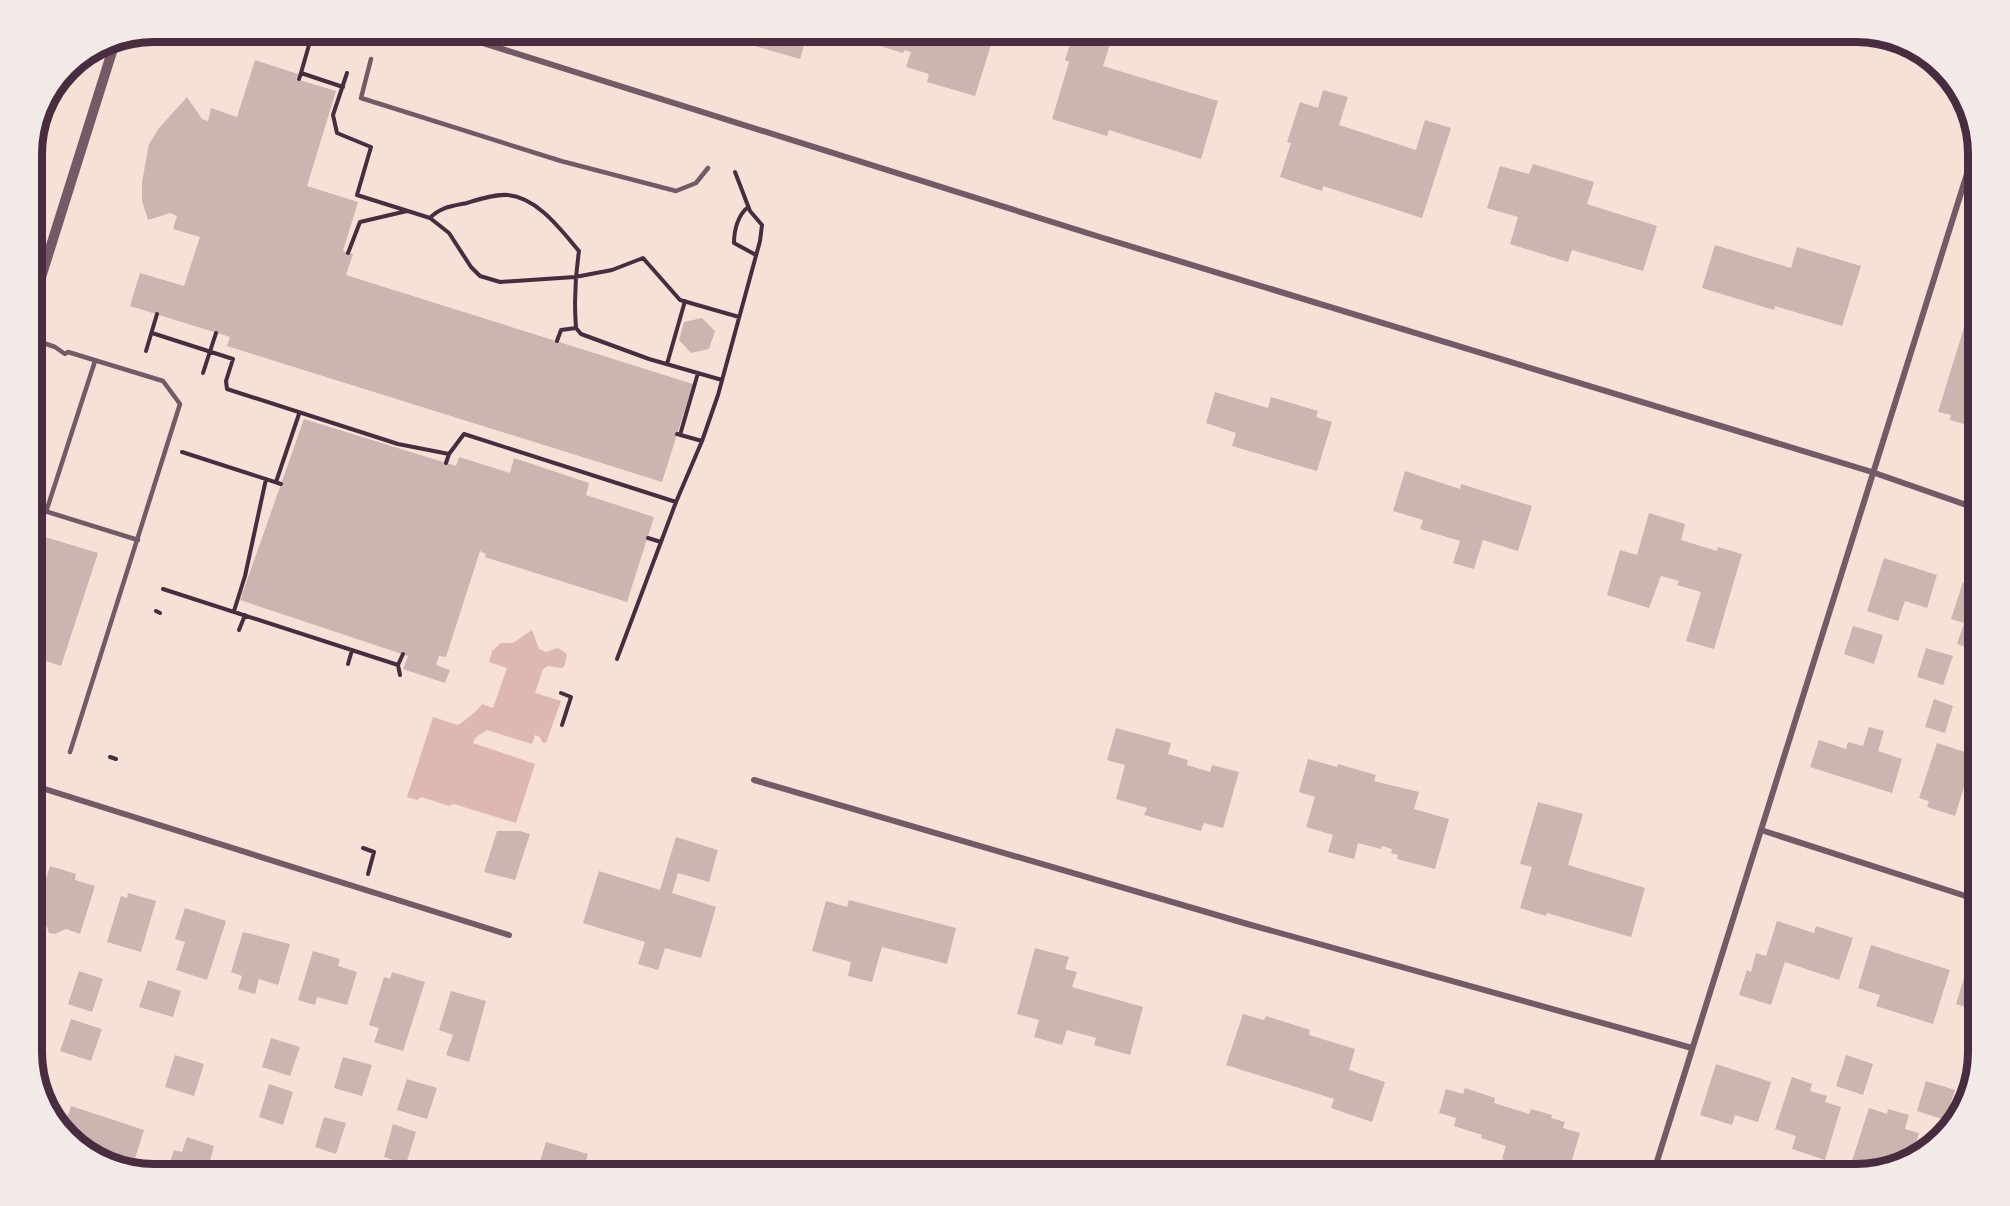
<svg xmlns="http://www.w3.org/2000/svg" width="2010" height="1206" font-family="Karla,sans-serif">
	<rect width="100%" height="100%" fill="#f7e1d7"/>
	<path fill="#dcb8b0" d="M532,630L539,649L546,652L558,648L567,654L565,665L562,668L548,666L543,669L535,693L561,701L546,743L542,742L540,737L535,735L532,744L487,730L475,738L473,743L535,764L516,823L454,804L449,806L422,797L417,800L407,797L433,717L458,725C462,723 481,708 482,704L493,708L507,668L489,662L492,651L501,643H513Z"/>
	<path fill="#ccb4b1" d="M716,32H734L732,37Z
		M759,32H808L800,59L755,46Z
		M870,32H995L975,96L927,82L929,74L906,67L911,52L904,50L903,53L867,42Z
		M1074,32H1114L1103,66L1218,101L1201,159L1109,130L1107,136L1052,119L1069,62L1065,60Z
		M255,60L298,74L296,79L336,91L307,186L358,202L343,251L353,254L346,275L693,384L662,482L227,346L230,337L130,306L140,273L184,286L200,237L173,229L177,216L170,213L148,220L142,201V182L149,144L159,128L187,97L202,119L208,121L211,108L237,117Z
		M1323,90L1348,97L1339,125L1416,150L1425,120L1451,128L1422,218L1323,186L1322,191L1280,177L1291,143L1287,142L1300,102L1318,108Z
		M1533,164L1594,182L1587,204L1657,226L1643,271L1572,250L1568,262L1510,244L1518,217L1487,208L1500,166L1529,174Z
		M1715,245L1791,268L1797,247L1861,266L1842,326L1775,306L1774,310L1702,288Z
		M702,318L715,331L709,349L691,353L679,340L684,322Z
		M1966,321L1978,325V362L1974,375L1978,376V428L1950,420L1951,415L1938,412Z
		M1215,392L1268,408L1271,397L1318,411L1316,417L1332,422L1317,471L1232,446L1236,433L1206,423Z
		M304,419L456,466L459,457L510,473L514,458L589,483L586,495L654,517L627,602L485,557L486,554L480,551L446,657L439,656L436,665L450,670L445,683L403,669L408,656L240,600Z
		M1405,471L1460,489L1461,484L1532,506L1518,551L1483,540L1474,569L1453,563L1460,541L1420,529L1423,520L1393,511Z
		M1649,513L1685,524L1681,540L1717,551L1718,547L1742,554L1714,649L1686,641L1701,592L1677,585L1679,581L1661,576L1649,608L1607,595L1620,550L1637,555Z
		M32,533L98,553L61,666L43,660L32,692Z
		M1884,558L1937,575L1927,608L1905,601L1898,621L1867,611Z
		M1963,582L1978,587V651L1957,644L1964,623L1951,619Z
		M1853,626L1883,635L1874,664L1844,654Z
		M1926,648L1953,656L1943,685L1917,677Z
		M1934,699L1953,706L1945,733L1925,727Z
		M1869,727L1884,731L1878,751L1902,759L1892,793L1810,767L1819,740L1846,749L1848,742L1863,746Z
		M1116,728L1171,743L1168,754L1188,760L1187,765L1210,772L1212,765L1239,772L1223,828L1204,823L1201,831L1144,815L1147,808L1116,799L1125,765L1107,760Z
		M1937,743L1974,755L1955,816L1927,807L1929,801L1919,798Z
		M1308,759L1337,767L1338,764L1376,775L1374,781L1419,792L1414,809L1449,819L1435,869L1397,859L1398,855L1391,853L1392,849L1382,846L1381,849L1358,843L1354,859L1328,852L1333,835L1306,827L1315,797L1299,792Z
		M1978,785V824L1967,820Z
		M1538,802L1583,814L1568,865L1645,888L1631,937L1547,913L1546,916L1520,908L1532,867L1520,864Z
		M497,831H520L530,834L515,880L484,872Z
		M676,837L718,850L709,882L678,873L672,893L716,907L701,958L665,948L658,970L638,964L645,942L583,923L599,871L660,890Z
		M50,866L76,874L75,880L95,886L80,934L66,929L55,934L49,933L45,922L33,918Z
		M128,893L156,901L141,952L107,942L121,896L127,898Z
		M849,900L956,928L947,964L882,947L872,982L848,976L851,962L812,951L826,901L847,907Z
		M185,908L226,921L207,980L176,970L185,942L175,939Z
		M1777,921L1814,933L1816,926L1853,938L1839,980L1785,962L1771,1005L1739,995L1747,970L1751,972L1756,953L1766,956Z
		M243,932L290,944L278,985L259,979L255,994L238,989L242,976L231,972Z
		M1871,945L1950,970L1933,1024L1876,1006L1880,995L1858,988Z
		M1035,948L1069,957L1065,969L1077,972L1072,987L1143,1007L1130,1055L1094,1045L1096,1038L1067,1030L1062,1045L1034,1037L1039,1020L1017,1014Z
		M313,951L340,959L338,966L357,972L347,1005L317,997L315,1005L298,1000Z
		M32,958L44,962L35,992L32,991Z
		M79,971L103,979L92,1012L68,1004Z
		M392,972L425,982L403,1051L374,1042L379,1028L369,1025L384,977L390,979Z
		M1965,975L1978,979V1011L1956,1004Z
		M148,980L181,991L173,1017L139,1007Z
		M451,991L486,1001L469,1062L446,1055L453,1035L439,1030Z
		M1243,1014L1264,1020L1266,1016L1310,1030L1309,1035L1355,1049L1349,1070L1385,1082L1372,1122L1331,1108L1334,1099L1226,1065Z
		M71,1019L102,1029L91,1061L60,1051Z
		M271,1038L300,1047L290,1076L262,1067Z
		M175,1055L204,1064L194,1096L165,1087Z
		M1846,1055L1873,1064L1863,1095L1836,1086Z
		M343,1057L372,1065L362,1096L334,1088Z
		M1716,1064L1771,1082L1758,1122L1735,1115L1732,1125L1700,1115Z
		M1792,1077L1812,1084L1810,1091L1827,1096L1825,1102L1841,1107L1825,1160L1792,1149L1796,1136L1775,1129Z
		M407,1079L437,1088L427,1119L397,1110Z
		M1926,1081L1955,1090L1945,1120L1917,1111Z
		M269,1084L293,1092L283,1125L259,1117Z
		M1465,1088L1495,1098L1494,1103L1529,1114L1531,1109L1552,1115L1551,1118L1565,1122L1563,1128L1580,1133L1568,1173L1539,1164L1537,1170L1502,1159L1506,1146L1481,1138L1482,1135L1454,1126L1456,1118L1439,1113L1446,1089L1463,1094Z
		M71,1106L144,1130L132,1168L93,1158L69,1134L72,1124L66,1121Z
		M1869,1108L1887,1114L1888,1109L1909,1115L1905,1129L1919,1133L1911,1160L1873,1170L1874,1168L1852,1161Z
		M324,1117L346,1123L336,1154L315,1147Z
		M393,1124L416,1132L406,1164L384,1157Z
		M187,1137L214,1146L210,1161L227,1166L225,1174H166L174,1150L182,1152Z
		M546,1142L588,1154L581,1174H536Z"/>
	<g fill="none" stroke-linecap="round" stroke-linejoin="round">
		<path stroke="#4a2c40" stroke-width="4" d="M311,38L301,73L343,87
			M347,73L333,115L337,133L371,147L357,195L430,218L449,233L471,267L480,276L500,282L575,277L612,270L643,258L680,300L739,317
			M299,79L301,73
			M748,207C738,215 734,230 734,243L756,255
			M430,218C440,207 452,206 467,203C480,199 495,194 508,195C538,198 561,230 579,251C575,277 574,302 576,328L581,334L649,359L722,380
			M348,253L360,222L407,211
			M152,333L233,359L226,381L227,389L398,444L449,454L464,434L676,502L702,441L718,395L760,241L762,225L750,211L735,172
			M557,341L561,330L576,328
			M146,351L157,314
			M667,364L685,301
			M203,373L216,333
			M677,434L702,441
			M680,435L698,373
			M182,452L281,484
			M446,463L449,454
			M276,482L299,414
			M648,538L661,542
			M163,589L398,665
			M156,611L160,613
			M234,611L245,576L266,479
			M239,630L245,615
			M617,659L676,502
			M348,664L352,650
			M400,675L398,665L403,654
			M561,693L571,697L562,725
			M110,757L116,759
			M363,848L374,852L368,874"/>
		<path stroke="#755966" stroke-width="4.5" d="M371,59L361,98L561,161L676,191L696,183L708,168
			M32,339L55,347L65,354L68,352L163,381L180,404L70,752
			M32,507L138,540
			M46,512L95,361"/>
		<path stroke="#755966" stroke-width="6" d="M448,32L1100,237L1872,472L1978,509
			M754,780L1244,923L1692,1048
			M32,785L509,935
			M1761,830L1978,900
			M1653,1174L1977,142"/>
		<path stroke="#755966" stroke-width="10" d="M32,306L116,39"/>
	</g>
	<path d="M0 0H2010V1206H0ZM154 42H1856A112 112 0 0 1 1968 154V1052A112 112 0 0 1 1856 1164H154A112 112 0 0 1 42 1052V154A112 112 0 0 1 154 42Z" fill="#f1eae7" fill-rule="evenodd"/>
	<path fill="none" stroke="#4a2c40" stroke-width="8" d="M154 42H1856A112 112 0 0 1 1968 154V1052A112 112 0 0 1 1856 1164H154A112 112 0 0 1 42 1052V154A112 112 0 0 1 154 42Z"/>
</svg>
